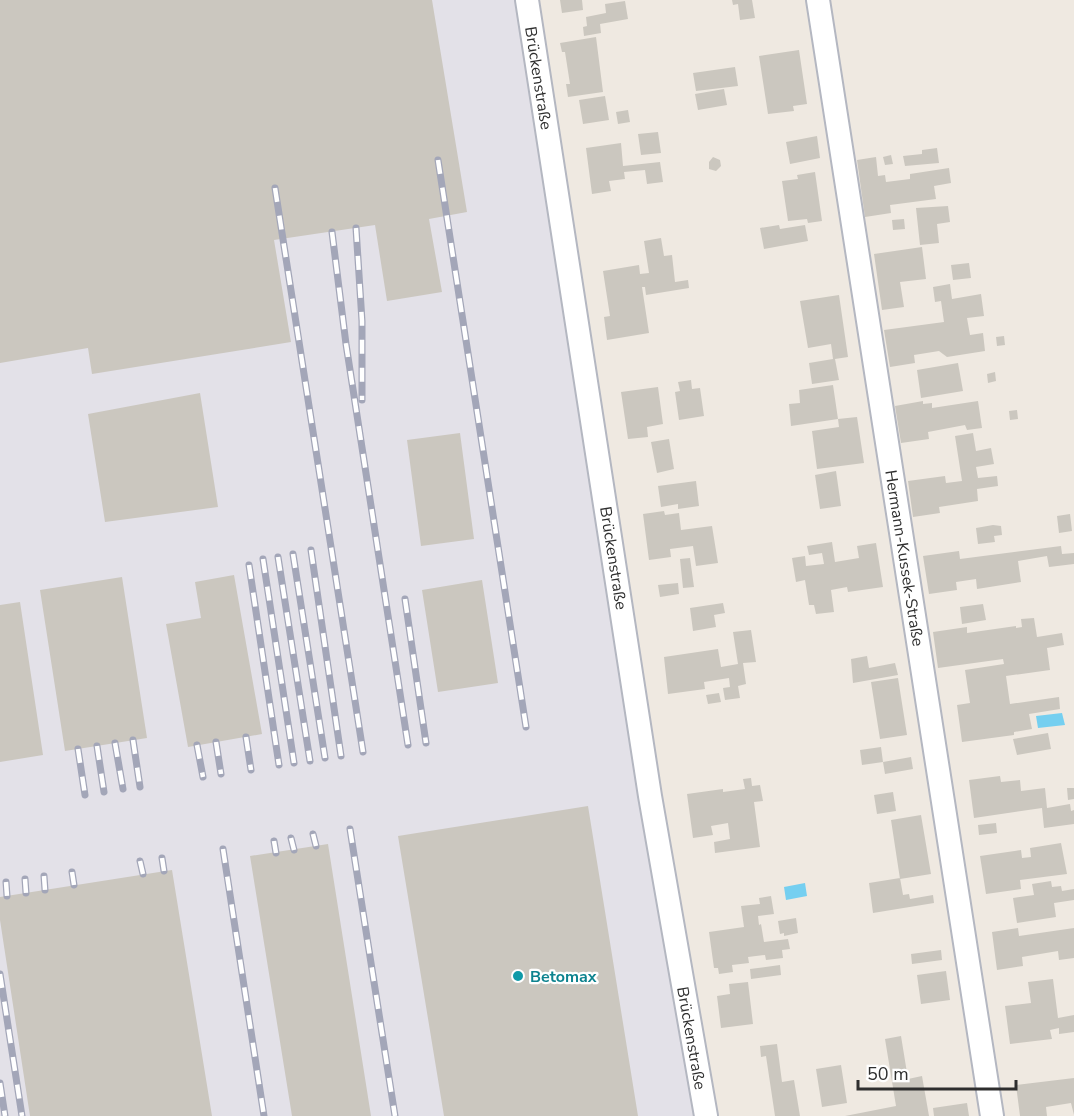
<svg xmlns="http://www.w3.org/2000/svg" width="1074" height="1116" font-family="'Nunito Sans',sans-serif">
	<rect width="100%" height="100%" fill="#efe9e1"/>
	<path fill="#e3e1e8" d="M0,0H527L706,1116H0Z"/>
	<path fill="#75cff0" d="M1062,713L1065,725L1038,728L1036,716Z
		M805,883L807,896L786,900L784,887Z"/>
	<path fill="#cbc7bf" d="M0,0H432L467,212L429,219L442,292L387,301L375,225L274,240L291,342L92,374L88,348L0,363Z
		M560,0H582L583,10L562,13Z
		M732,0H752L755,18L740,20L738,4L733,5Z
		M625,1L628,19L600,24L601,33L584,36L583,27L587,26L586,17L606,13L605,4Z
		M596,37L603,92L568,97L566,84H570L565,52H562L560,43Z
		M799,50L807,104L793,106L794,111L768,114L759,56Z
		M735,67L738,86L696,91L693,73Z
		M724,89L727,105L698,110L695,94Z
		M605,96L609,120L583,124L579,100Z
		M628,110L630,122L618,124L616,112Z
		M658,132L661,153L641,155L638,134Z
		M817,136L820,158L790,164L786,142Z
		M621,143L623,166L660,162L663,182L647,184L645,170L624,172L625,179L609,181L611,191L592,194L586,148Z
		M937,148L939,163L905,166L903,156L922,154V150Z
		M891,155L893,164L885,165L883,157Z
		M713,157L720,160L721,166L716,171L709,169V162Z
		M876,157L878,176L885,175L886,182L910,179V174L949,168L951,183L934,186L936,199L890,205L891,213L865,217L857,160Z
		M815,172L822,221L808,223L807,219L788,221L782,181L798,179L797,175Z
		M948,206L950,222L937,224L939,243L920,245L916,208Z
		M904,219L905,229L893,230L892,220Z
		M779,225L780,229L805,225L808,241L764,249L760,228Z
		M661,238L664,256L672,255L675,282L688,280L689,288L646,295L645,287H642L649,333L607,340L604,317L610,316L603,271L639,265L640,274L649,273L644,241Z
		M922,247L926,279L900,282L904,307L882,310L874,254Z
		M969,263L971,278L953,280L951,265Z
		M950,284L952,299L981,294L984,316L967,318L970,335L983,333L985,351L947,357L939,351L914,355L915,363L890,367L884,330L944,322L941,301L935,302L933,287Z
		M839,295L848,357L835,359L839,380L812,384L809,363L833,359L831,344L808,348L800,301Z
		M1004,336L1005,345L997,346L996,337Z
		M958,363L963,391L921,398L917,370Z
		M995,372L996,381L988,383L987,374Z
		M691,380L692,389L700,388L704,416L679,420L675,392L680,391L678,382Z
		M833,385L838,419L857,417L864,463L817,469L812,431L839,427L838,419L791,426L789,404L800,403L799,390Z
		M658,387L663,424L647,427L648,437L628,439L621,392Z
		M200,393L218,507L105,522L88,414Z
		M923,401V404L932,403V408L978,401L982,428L967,430L965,425L928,432L929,439L901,443L895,406Z
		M1017,410L1018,419L1010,420L1009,411Z
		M460,433L474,539L421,546L407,440Z
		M973,433L976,451L991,448L994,464L976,467L978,478L997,476L998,486L977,489L978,501L939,507L940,513L913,517L908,481L945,476L946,483L962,481L955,436Z
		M669,439L674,469L657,473L651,442Z
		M836,471L841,506L820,509L815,475Z
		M696,481L699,506L678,509V504L661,507L658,486Z
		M664,511L665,515L679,513L681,530L712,526L718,563L696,566L693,546L670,549L671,557L649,560L643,514Z
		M1070,514L1072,531L1059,533L1057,516Z
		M993,525L1001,526L1002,535L994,536L995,542L978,544L976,528Z
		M832,542L835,562L859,558L857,546L876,543L883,587L848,592L847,587L831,590L834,612L816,614L814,605H809L805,580L796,582L792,558L805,556L806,566L824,564L822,553L809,555L807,546Z
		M1061,546L1062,554L1074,553V564L1049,567L1047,556L1018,561L1021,582L977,589L976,579L956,582L957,590L929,594L923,556L959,551L960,559Z
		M690,558L694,587L683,588L680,559Z
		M234,575L262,734L188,747L166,624L201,618L195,582Z
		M122,577L147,738L65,751L40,590Z
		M482,580L498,683L438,692L422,590Z
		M678,583L679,594L660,597L658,585Z
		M20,602L43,755L0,762V605Z
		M723,603L725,613L714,615L716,627L693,631L690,608Z
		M983,604L986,620L962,624L960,607Z
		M1034,618L1037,637L1062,633L1064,645L1047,648L1050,670L1006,676L1010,704L1059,697L1060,709L1029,714L1032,729L1014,732V735L962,742L957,705L970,703L965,670L1004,664L1003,659L938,668L933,632L967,627V633L1016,626V628L1022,627L1021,619Z
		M751,630L756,662L743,663L746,684L738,686L740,698L725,700L723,688L730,687L729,678L704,682L705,689L668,694L664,657L718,649L721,667L738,664L733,632Z
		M867,656L869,668L895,663L898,675L853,683L851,659Z
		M898,678L907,735L880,739L871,682Z
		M719,693L721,702L708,704L706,695Z
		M1048,733L1051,749L1017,755L1013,739Z
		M881,747L883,762L862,765L860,750Z
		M911,757L913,769L885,774L883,762Z
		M1000,776L1001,782L1020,780L1021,791L1045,788L1047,808L1070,804L1071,811L1074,810V824L1044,828L1042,808L974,818L969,780Z
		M751,778L752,786L760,785L763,801L754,802L760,847L715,853L714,842L730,839L728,823L711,826L713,835L693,838L687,794L723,789V792L745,789L743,779Z
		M1067,788H1074V799L1068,800Z
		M893,792L896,811L877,814L874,795Z
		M588,806L638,1116H444L398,836Z
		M921,815L931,874L900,879L891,820Z
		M996,823L997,833L979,835L978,825Z
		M1061,843L1067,874L1020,880L1021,889L986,894L980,856L1021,850L1022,858L1031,857L1030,848Z
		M328,844L371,1116H292L250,856Z
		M172,870L212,1116H30L0,920V897Z
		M900,878L903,895L909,894L910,899L933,895L934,903L873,913L869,883Z
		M1051,881L1052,887L1061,886L1062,891L1074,889V900L1054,903L1056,917L1017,923L1013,898L1034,895L1032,884Z
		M771,896L774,914L758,916L759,925L761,924L764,942L788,939L790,949L782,950L783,958L766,960L765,955L748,957L749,963L732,965L733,972L719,974L718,968H714L709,932L744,927L741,906L760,904L759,898Z
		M796,918L798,933L784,936V933L780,934L778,921Z
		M1018,928L1019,936L1074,928V958L1059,960L1058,951L1022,957L1023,966L997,970L992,932Z
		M941,950L942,960L912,964L911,954Z
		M780,965L781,975L751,979L750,969Z
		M946,971L950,1000L921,1004L917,975Z
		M1053,979L1058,1018L1074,1015V1032L1059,1034V1028L1050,1030L1052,1039L1010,1044L1005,1006L1031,1003L1028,982Z
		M748,982L753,1024L721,1028L717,996L730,994L729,984Z
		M901,1036L908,1079L922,1076L929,1116H845L896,1106L885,1039Z
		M777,1044L782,1082L794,1080L800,1116H775L766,1056L761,1057L760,1046Z
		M841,1065L847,1103L822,1107L816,1069Z
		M1074,1078V1115L1071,1103L1046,1107L1047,1116H1020L1016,1085Z
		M967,1103L969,1116H934L933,1108Z"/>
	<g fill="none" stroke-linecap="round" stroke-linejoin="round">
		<g stroke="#b4b7c1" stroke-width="26">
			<path id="minor" d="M527,0L650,796L706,1116
				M818,0L992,1116"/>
		</g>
		<use href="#minor" stroke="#fff" stroke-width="22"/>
		<g stroke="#a3a6b8" stroke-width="7">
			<path id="rail" d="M438,160L526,727
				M275,188L363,752
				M356,228L362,321V400
				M332,232L346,344L408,745
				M311,550L341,756
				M293,554L325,758
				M278,557L310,761
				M263,559L294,763
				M249,565L279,765
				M405,599L426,743
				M246,737L251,770
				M133,740L140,787
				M216,742L221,774
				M115,743L123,789
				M197,745L203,777
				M97,746L104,792
				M78,749L85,795
				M350,829L395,1116
				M313,834L316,846
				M291,838L294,850
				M274,841L276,853
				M223,849L264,1116
				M162,858L164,871
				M140,861L143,874
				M72,872L74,885
				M44,876L45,890
				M25,879L26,893
				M6,882L7,896
				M0,974L22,1116
				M0,1083L5,1116"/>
		</g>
		<use href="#rail" stroke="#fff" stroke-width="4.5" stroke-dasharray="14" stroke-linecap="butt"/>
	</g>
	<circle fill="#0f9aa8" stroke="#fff" stroke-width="2" cx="518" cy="976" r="6"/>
	<g text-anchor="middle" stroke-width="4.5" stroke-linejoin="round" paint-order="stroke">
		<g font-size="16" fill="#2e2e2e" stroke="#fff">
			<text transform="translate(539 78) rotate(81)" y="6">Brückenstraße</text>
			<text transform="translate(614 558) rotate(81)" y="6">Brückenstraße</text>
			<text transform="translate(905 558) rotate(81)" y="6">Hermann-Kussek-Straße</text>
			<text transform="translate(692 1038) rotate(80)" y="6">Brückenstraße</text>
		</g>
		<g font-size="16" font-weight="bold" fill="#0d838f" stroke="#fff" text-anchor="start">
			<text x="530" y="982">Betomax</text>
		</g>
	</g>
	<path d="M858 1080v9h158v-9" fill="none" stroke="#2e2e2e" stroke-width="3"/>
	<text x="867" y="1080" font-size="18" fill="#2e2e2e" stroke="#ffffff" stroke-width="4.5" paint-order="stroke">50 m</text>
</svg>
